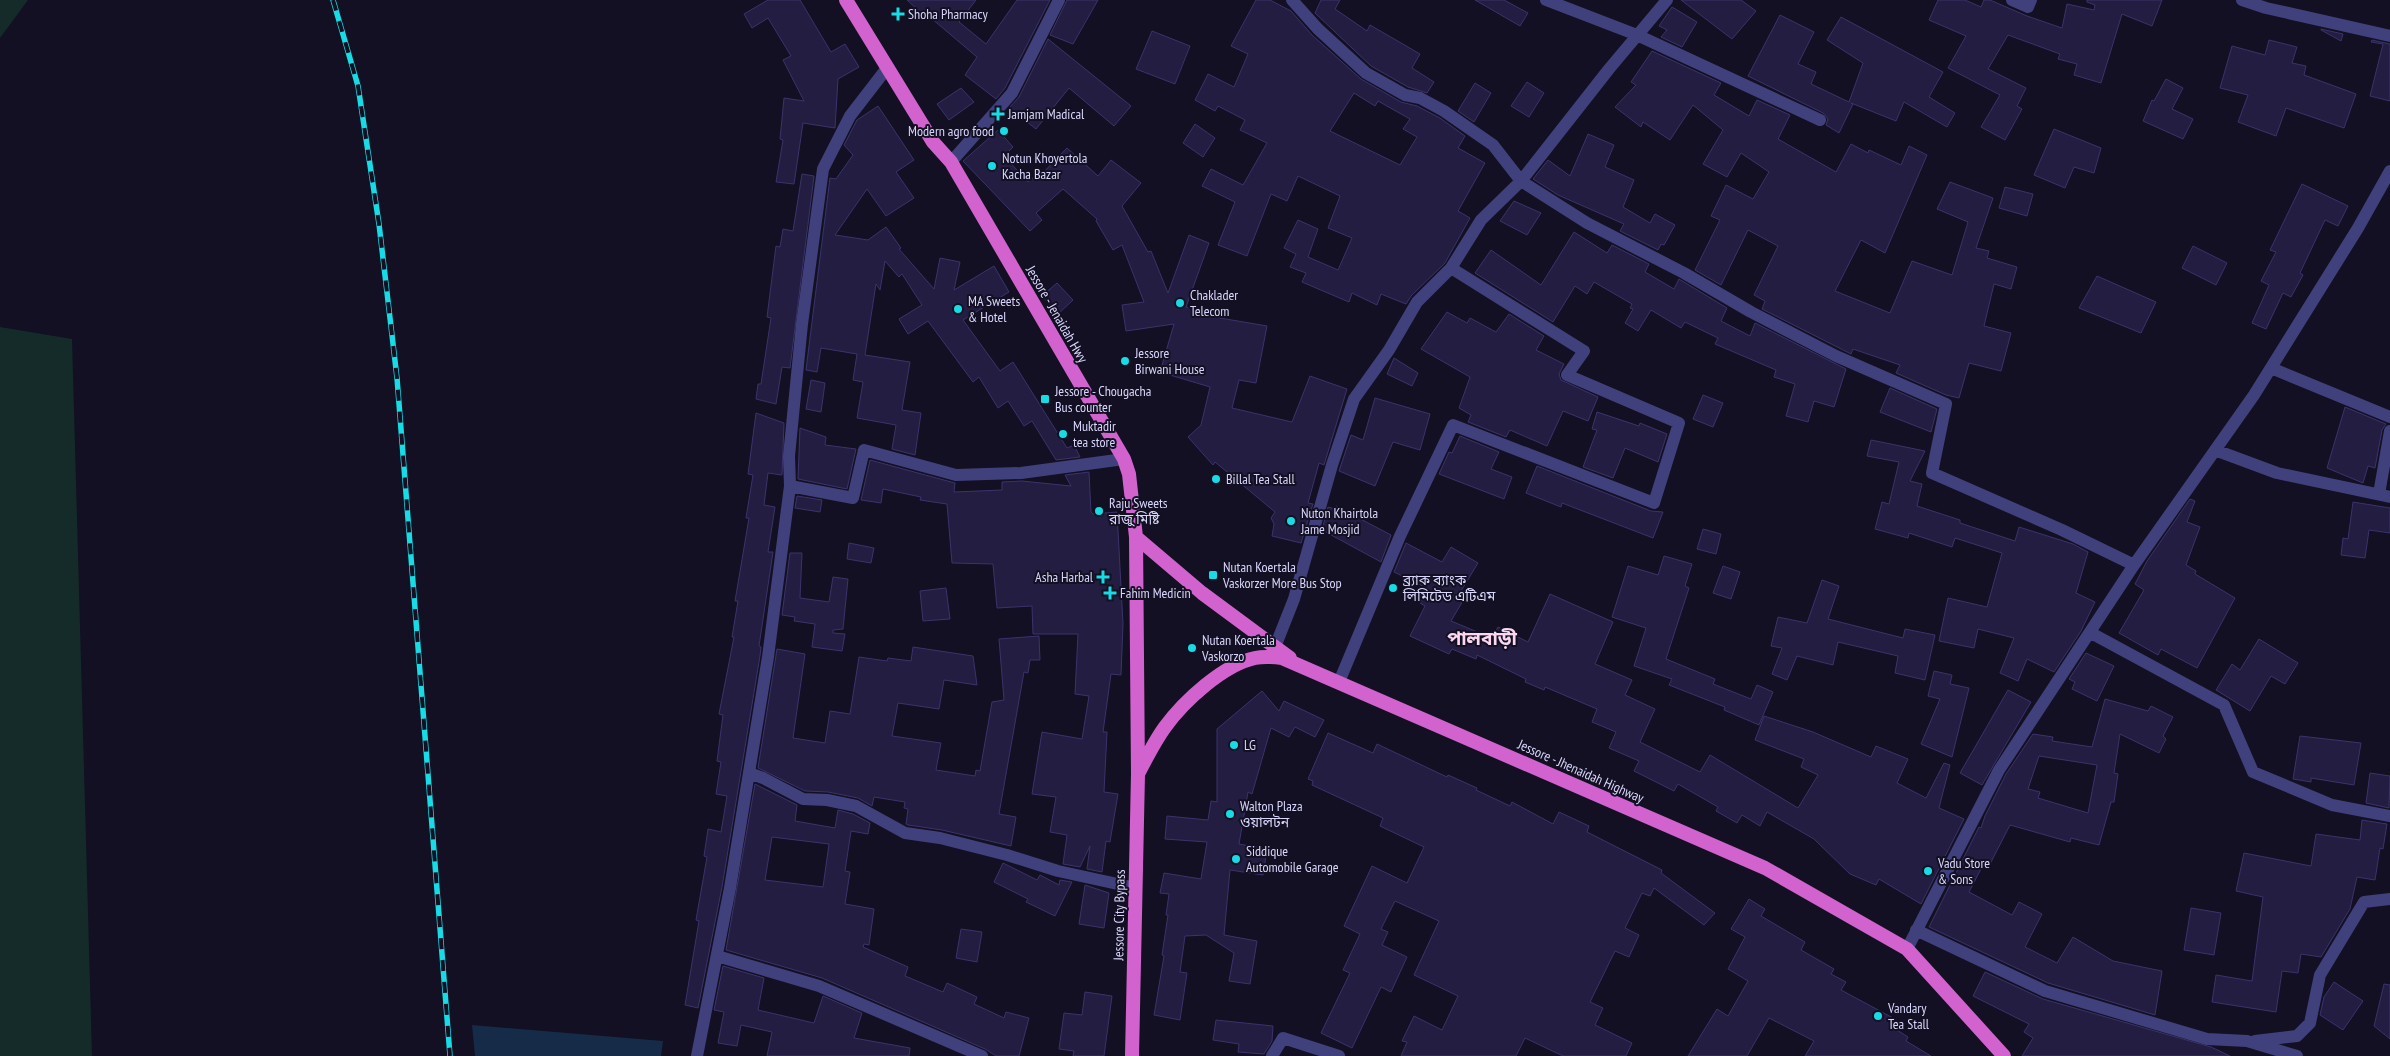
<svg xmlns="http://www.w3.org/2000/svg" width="2390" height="1056" font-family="'PT Sans Narrow','Noto Sans Bengali',sans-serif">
	<rect width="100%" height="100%" fill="#121022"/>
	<path fill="#142b29" d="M0,0H28L0,38Z
		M0,327L72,339L92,1056H0Z"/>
	<path fill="#152b47" d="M472,1025L663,1041L661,1056H475Z"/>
	<path fill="#231e41" stroke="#3b336b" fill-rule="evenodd" d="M768,0H800L831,52L845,44L859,67L838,79L835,128L803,123L794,184L776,182L783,140L780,139L784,98L804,101L783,60L791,56L768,18L752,28L744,14Z
		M907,0H976L959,22L986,44L1017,0H1050L1005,88L996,99L965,75L977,57L931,18L929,20Z
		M1067,0H1098L1073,44L1050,35Z
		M1256,0H1270L1291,11L1312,35L1361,79L1401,102L1417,106L1440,118L1465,136L1458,148L1485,163L1458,211L1470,218L1445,263L1411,296L1406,304L1381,294L1377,305L1352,293L1349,302L1302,282L1306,273L1290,267L1296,254L1284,248L1298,220L1318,229L1308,257L1338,270L1352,238L1328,228L1340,196L1298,176L1287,201L1271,194L1247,256L1218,245L1235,202L1202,186L1211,169L1243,185L1267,143L1240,130L1245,120L1218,106L1215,111L1195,100L1208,74L1234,87L1248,54L1231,46ZM1354,93L1375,106L1378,101L1410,119L1403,129L1417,137L1400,165L1330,131Z
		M1321,0H1340L1335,9L1367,31L1370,25L1420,54L1412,68L1434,82L1427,93L1408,87L1371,66L1315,13Z
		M1475,0H1504L1528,13L1520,26Z
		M1681,0H1741L1756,11L1732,39Z
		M1938,0H1965L1981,7L1984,0H1990L2027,16L2062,28L2067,4L2094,10L2095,5L2087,2V0H2162L2152,26L2122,14L2101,83L2074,75L2077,64L2058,59L2060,54L2008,35L1988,69L2026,88L2017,106L2022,109L2005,140L1981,127L2000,95L1948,68L1966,36L1929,20Z
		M1672,7L1697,22L1682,47L1661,37L1667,30L1659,26Z
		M1780,15L1814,32L1798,64L1816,72L1811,84L1849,102L1863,63L1827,40L1841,17L1943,72L1929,97L1955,113L1947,127L1904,102L1896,121L1851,103L1853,104L1839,133L1826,125L1828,119L1823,113L1748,76Z
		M2321,29L2343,34L2341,41L2321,30Z
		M1152,31L1190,46L1175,84L1136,69Z
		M1048,39L1131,106L1114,126L1069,88L1036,129L1009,108L1019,97Z
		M2269,40L2297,47L2292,63L2306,66L2304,75L2356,94L2344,128L2286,108L2276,136L2238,122L2248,95L2220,88L2232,46L2265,55Z
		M2372,40L2390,44V101L2370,96L2383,44L2371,42Z
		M1652,51L1721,83L1714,95L1749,116L1757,100L1790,115L1778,139L1836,172L1851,144L1868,153L1869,150L1901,165L1909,146L1927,155L1885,253L1861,240L1835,291L1890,313L1912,261L1952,275L1968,222L1937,209L1950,182L1993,198L1976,248L1989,251L1987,258L2017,267L2011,289L1994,284L1984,326L2011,333L2001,371L1969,363L1959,398L1946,395L1896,373L1900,365L1853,349L1851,354L1762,309L1765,301L1754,295L1778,246L1748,230L1721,285L1695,270L1720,220L1711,216L1726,185L1753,199L1769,172L1741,153L1727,177L1703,164L1723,130L1693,105L1670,140L1643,122L1641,127L1615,107L1636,85L1631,82Z
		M2166,79L2183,88L2172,109L2193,119L2183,139L2143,121L2152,100L2154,101Z
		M1527,82L1544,93L1529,117L1511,106Z
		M1475,83L1491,93L1474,122L1458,111Z
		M961,88L974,102L949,120L937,104Z
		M878,106L914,160L896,172L914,198L886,216L867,189L835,235L868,240L886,227L901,248L899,249L934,289L940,258L960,262L954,290L994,266L1009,292L963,320L1000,371L1013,362L1067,448L1074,445L1080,457L1056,460L1032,421L1024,426L1008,401L998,408L979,377L973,382L928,321L908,334L899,319L922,305L902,274L899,277L885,261L880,290L876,284L865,355L910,362L902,410L921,413L915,455L892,449L896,425L857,418L863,382L853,380L857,354L821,348L817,372L806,370L830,178L836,179L853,155L844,145L857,120Z
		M1195,124L1215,138L1203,157L1183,143Z
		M2054,129L2101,148L2094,173L2074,167L2065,188L2034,175Z
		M998,130L1013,147L1004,156L1028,182L1036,175L1038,178L1067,148L1098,176L1111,160L1141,183L1122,206L1148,252L1151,251L1168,293L1189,235L1209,243L1186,307L1221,314L1220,318L1267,326L1256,383L1239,380L1232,408L1292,422L1310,376L1347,389L1324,465L1319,463L1308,503L1313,504L1301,543L1272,536L1274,524L1271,518L1275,512L1215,462L1213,465L1188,437L1201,425L1210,387L1160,372L1174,324L1126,331L1122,305L1144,302L1122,245L1113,250L1096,221L1097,219L1063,189L1036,213L1042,220L1030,231L963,161Z
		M1588,134L1614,145L1605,167L1634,180L1623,207L1650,223L1655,214L1675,225L1664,245L1661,244L1658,250L1620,231L1624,224L1558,195L1533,179L1548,160L1570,176Z
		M802,174L814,176L790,368L782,367L776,404L756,399L758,384H761L771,318L767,317L776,246L780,247L783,229L793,231Z
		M2302,184L2348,206L2338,226L2325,220L2300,273L2303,275L2291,297L2283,293L2266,329L2252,323L2269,285L2261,281L2276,252L2270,250Z
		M2005,187L2033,194L2027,216L1999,208Z
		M1514,201L1541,213L1527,235L1500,221Z
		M1574,232L1607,253L1612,245L1649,264L1645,272L1674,289L1679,279L1727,308L1721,321L1750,336L1755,323L1846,369L1834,407L1814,401L1808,422L1786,416L1795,384L1774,377L1776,370L1715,344L1718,338L1685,322L1681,328L1651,310L1638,331L1625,323L1633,309L1630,308L1632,304L1594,282L1587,294L1575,286L1553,322L1475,273L1491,250L1541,285Z
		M2193,246L2227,263L2216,285L2182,268Z
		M2097,276L2156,302L2141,333L2079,308Z
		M1057,283L1073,300L1058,314L1042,296Z
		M1447,312L1467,323L1470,318L1496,332L1509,314L1544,336L1536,350L1564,364L1559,374L1561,380L1598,397L1588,421L1563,411L1547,446L1510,430L1506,437L1468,422L1471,415L1459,408L1470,377L1421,349Z
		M1394,358L1418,373L1412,386L1387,374Z
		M811,380L825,383L821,412L806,409Z
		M1890,388L1937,409L1931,432L1880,412Z
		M1703,395L1723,403L1713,427L1693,419Z
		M1375,398L1430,414L1420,450L1393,442L1375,486L1339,471L1351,435L1363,440Z
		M2345,407L2386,424L2382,430L2375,468L2368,466L2363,483L2327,468Z
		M1597,412L1639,426L1640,423L1667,434L1658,462L1625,448L1613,478L1583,467L1597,430L1592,429Z
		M756,413L784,423L782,475L768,473L764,505L775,507L768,552H773L759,646L761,647L760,656L722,887L698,1008L685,1005L699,921L696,920L707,857L704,856L708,829L721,832L727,796L716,794L721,762L717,761L723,715L719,714L734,637H732L738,601H735L749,518H746L753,475L748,474Z
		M800,428L826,437L825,445L856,449L847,489L798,479Z
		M1460,436L1499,452L1491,469L1512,477L1504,499L1439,474L1449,452L1452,453Z
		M1871,440L1925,451L1910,481L1922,484L1917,506L1960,520V523L2015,541L2019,527L2073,544L2088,552L2076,593L2095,602L2081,631L2054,672L2027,659L2018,681L2000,673L2014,638L1978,629L1974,648L1939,641L1948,598L1987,607L2002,553L1955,538L1952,547L1909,533L1908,538L1875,529L1882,502L1889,504L1899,462L1867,456Z
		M870,460L955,483L954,492L1002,490V482L1022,481L1071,486L1065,475L1089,472L1091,512L1093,514L1117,512L1123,624L1121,675L1111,674L1103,732H1107L1104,792L1118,794L1110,842L1106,841L1102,872L1087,869L1090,846L1080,867L1063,864L1067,835L1050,832L1056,797L1032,794L1042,732L1082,739L1089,696L1075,694L1078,634H1033L1032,606L997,608L993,564L952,563L947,504L920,500L921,497L883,489L881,503L861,500Z
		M1537,466L1651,511L1663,512L1653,538L1562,503L1561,507L1526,493Z
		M797,496L822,500L820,512L795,508Z
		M2190,499L2195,501L2187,522L2200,527L2186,565L2196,571L2195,574L2235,598L2197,668L2161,649L2158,655L2119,633L2144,590L2135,584L2147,561Z
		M2353,502L2390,508V533L2369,530L2365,558L2341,555L2343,538L2348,539Z
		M1336,506L1391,535L1381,562L1322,530L1328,507L1335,509Z
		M1703,529L1721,534L1716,554L1697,549Z
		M849,543L874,548L871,563L847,559Z
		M1406,543L1442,562L1451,547L1478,563L1458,596L1464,599L1451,621L1492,638L1498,627L1528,642L1550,594L1613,622L1595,664L1632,680L1625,695L1655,709L1640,742L1700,772L1710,755L1798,808L1818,775L1801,767L1804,759L1755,740L1764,716L1813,732L1871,757L1876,746L1908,759L1897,783L1926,798L1944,763L1950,765L1939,808L1964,819L1921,904L1879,879L1876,885L1850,874L1814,839L1767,812L1760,826L1742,815L1737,823L1716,811L1718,807L1678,784L1674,791L1634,771L1639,761L1609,748L1616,732L1592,722L1597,709L1545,687L1544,690L1525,682L1526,679L1477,655L1476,659L1452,649L1449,654L1410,636L1425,606L1420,603L1429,589L1394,572Z
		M790,553H802L800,598L829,602L833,577L848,579L843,629L833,630V633L845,634L842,651L812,647L815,624L794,621L795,617L782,615Z
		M1664,556L1692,564L1685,586L1689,588L1666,659L1715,679L1713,684L1751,699L1757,685L1773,692L1759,725L1724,710L1725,707L1669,685L1672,679L1634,666L1646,628L1612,617L1628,566L1658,575Z
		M1723,566L1740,572L1731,599L1713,593Z
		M1822,580L1839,586L1828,619L1903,638L1905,629L1935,635L1925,680L1895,673L1898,656L1838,642L1833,665L1797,656L1787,680L1772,674L1782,648L1771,646L1778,617L1807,623Z
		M946,588L950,619L923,621L920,591Z
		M1039,636L1040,660H1030L1028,673L1024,672L999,814L1016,817L1011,846L942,830L908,825L906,824L908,809L904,808L905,802L874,797L872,806L858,798L828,792L805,791L758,768L777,649L805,654L793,738L825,743L830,711L850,714L859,657L887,661L888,658L911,661L913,647L973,656L977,685L944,680L939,709L898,703L892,736L941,743L936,770L975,776L976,770L980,771L992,702L1004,700L999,639Z
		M2259,639L2298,663L2285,684L2271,676L2250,711L2216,690L2232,664L2240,670Z
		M2086,653L2114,666L2097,701L2072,689L2075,682L2069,679Z
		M1934,671L1952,675L1950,684L1969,688L1952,757L1921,744L1940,699L1928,696Z
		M2008,690L2031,702L1982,785L1960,773Z
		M1262,691L1279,711L1284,701L1324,720L1315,737L1295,727L1289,737L1271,728L1252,794L1248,792L1239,844L1267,849L1263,875L1230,870L1224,935L1257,941L1250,984L1229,981L1234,953L1206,935L1185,936L1180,972L1187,973L1180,1020L1154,1015L1164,956L1162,955L1168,915H1166L1169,894L1160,893L1164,873L1201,879L1207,842L1165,839L1167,816L1208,820L1211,801L1217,802V729Z
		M2105,699L2148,711L2151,706L2173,717L2163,736L2166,739L2159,753L2120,734L2114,773L2118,774L2114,802H2111L2099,845L2071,838L2070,842L2010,825L1988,868L1983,865L1969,892L2012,915L2019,902L2042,914L2025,947L2057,963L2073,937L2113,961L2162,971L2155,1015L2048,983L1929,927L1979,827L1981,828L1985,816L2006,774L2033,734L2053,737L2052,741L2092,747ZM2039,756L2097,765L2088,813L2038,798L2040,792L2028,789Z
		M1328,733L1373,753L1377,744L1447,777L1448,775L1477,788L1476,790L1510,806L1512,802L1553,824L1559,812L1589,826L1587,832L1662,870L1661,873L1715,913L1704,925L1654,888L1650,896L1642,893L1625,928L1639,935L1629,957L1615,951L1590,1002L1603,1008L1595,1025L1632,1043L1626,1056H1563L1525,1038L1516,1056H1401L1407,1042L1402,1041L1414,1016L1442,1030L1458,996L1414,975L1439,921L1395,901L1381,929L1388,932L1382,945L1407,957L1391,992L1381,987L1352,1048L1321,1033L1350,973L1343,970L1360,934L1344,926L1372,866L1407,883L1424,847L1380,826L1383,818L1312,785L1313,781L1308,779Z
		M2300,736L2361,743L2354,785L2311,778V782L2293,779Z
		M2370,773L2390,776L2389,808L2366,803Z
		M755,784L797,805L795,821L835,828L838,810L853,814L870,823L868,834L851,831L845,871L850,872L845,904L874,909L869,945L864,944L863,947L908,967L905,976L943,992L947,983L977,997L974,1004L1004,1018L1006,1012L1029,1018L1019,1056H996L985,1049L822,978L726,950ZM772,837L829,844L823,887L765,880Z
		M2362,820L2387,824L2383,849L2380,848L2375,880L2357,877L2350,909L2321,957L2301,954L2298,973L2282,971L2276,1012L2212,1002L2216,975L2252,981L2263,897L2236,891L2244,853L2311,866L2316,834L2360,840Z
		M1003,863L1037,880L1040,875L1059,885L1060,880L1072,882L1055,916L1026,902L1028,899L994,882Z
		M1085,885L1109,893L1104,928L1079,924Z
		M1749,899L1765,909L1761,916L1805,942L1801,950L1834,969L1831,974L1846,982L1841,990L1893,1018L1889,1025L1908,1037L1906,1041L1931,1056H1805L1814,1041L1769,1018L1747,1056H1688L1717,1009L1728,1016L1748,981L1728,969L1745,937L1731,929Z
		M2191,908L2221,913L2214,955L2184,950Z
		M961,929L982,932L977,962L956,958Z
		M723,966L764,978L758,1010L814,1023L823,996L862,1013L854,1038L910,1048L909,1056H767L772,1032L741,1025L737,1046L718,1043L724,1012L714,1010Z
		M1985,972L2043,999L2211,1047L2230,1056H2022L2033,1038L2024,1032L2029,1024L1973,996Z
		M2334,982L2363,1001L2343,1030L2320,1015L2324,997Z
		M2384,984L2390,985V1039L2374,1026Z
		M1085,992L1112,996L1104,1056H1073L1074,1051L1059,1049L1064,1013L1082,1015Z
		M1216,1020L1273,1026L1272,1041L1264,1054L1238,1052L1239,1044L1213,1040Z"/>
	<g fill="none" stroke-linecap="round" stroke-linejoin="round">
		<path stroke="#40417c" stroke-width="12" d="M1292,0L1318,29L1366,73L1405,95L1420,98L1444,111L1493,145L1521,181L1587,223L1684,273L1751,312L1836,356L1946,404L1932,473L2062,530L2134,565
			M1546,0L1637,35L1820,120
			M2012,0L2028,7L2031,0
			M2242,0L2266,8L2390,36
			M951,162L1012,93L1059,0
			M2271,368L2390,417
			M2215,450L2277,473L2390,497
			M790,486L853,498L864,450L956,475L1021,473L1124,459
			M2379,494L2390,431
			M2091,633L2224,705L2253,772L2332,805L2390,816
			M1275,647L1294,599L1332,465L1354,399L1389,350L1417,302L1451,268L1481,220L1521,181L1609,69L1667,0
			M1339,682L1400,536L1453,425L1654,503L1679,423L1567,375L1584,351L1451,268
			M749,773L763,778L803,799L827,800L856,806L905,833L940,838L1007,855L1058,871L1136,888
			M1916,930L2045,991L2207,1039L2247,1041L2297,1056
			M1907,949L1999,770L2134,565L2254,395L2358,228L2390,171
			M717,956L819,986L982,1056
			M2255,1041L2297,1036L2310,1023L2320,975L2364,902L2390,899
			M697,1056L730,888L768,657L790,486L789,456L802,324L823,169L850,116L887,68
			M1272,1056L1283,1038L1339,1056"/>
		<path stroke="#d262cd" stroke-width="14" d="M846,0L933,142L951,162L1124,459L1129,474L1136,537L1202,593L1290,658
			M1138,774C1146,759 1154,742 1165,727C1184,701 1223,665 1255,658C1264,656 1274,657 1282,658L1765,868L1907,949L2004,1056
			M1132,1056L1138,774L1136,537"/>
		<g stroke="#17dbe5" stroke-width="5.5">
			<path id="rail" d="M333,0L358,86L379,224L397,378L450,1056"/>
		</g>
		<use href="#rail" stroke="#121022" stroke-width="4" stroke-dasharray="11" stroke-linecap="butt"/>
	</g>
	<g fill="#17dbe5" stroke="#121022" stroke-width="2">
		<path d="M895.5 6.5h5v5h5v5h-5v5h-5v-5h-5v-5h5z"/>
		<path d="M995.5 106.5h5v5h5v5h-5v5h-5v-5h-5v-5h5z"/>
		<circle cx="1004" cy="131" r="5"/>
		<circle cx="992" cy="166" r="5"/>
		<circle cx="1180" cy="303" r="5"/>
		<circle cx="958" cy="309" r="5"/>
		<circle cx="1125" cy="361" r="5"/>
		<rect x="1040" y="394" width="10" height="10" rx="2.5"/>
		<circle cx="1063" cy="434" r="5"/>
		<circle cx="1216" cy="479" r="5"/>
		<circle cx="1099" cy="511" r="5"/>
		<circle cx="1291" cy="521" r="5"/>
		<rect x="1208" y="570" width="10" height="10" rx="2.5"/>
		<path d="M1100.5 569.5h5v5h5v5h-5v5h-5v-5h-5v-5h5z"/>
		<circle cx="1393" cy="588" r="5"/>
		<path d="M1107.5 585.5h5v5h5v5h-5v5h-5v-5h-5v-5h5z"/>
		<circle cx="1192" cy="648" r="5"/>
		<circle cx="1234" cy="745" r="5"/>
		<circle cx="1230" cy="814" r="5"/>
		<circle cx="1236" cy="859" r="5"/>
		<circle cx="1928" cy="871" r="5"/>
		<circle cx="1878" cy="1016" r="5"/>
	</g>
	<g text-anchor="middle" stroke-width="4" stroke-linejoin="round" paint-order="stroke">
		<g font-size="14" fill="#d8d6fb" stroke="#121022" text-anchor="start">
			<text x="908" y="19">Shoha Pharmacy</text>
			<text x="1008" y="119">Jamjam Madical</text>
			<text x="994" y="136" text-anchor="end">Modern agro food</text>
			<text x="1002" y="163">Notun Khoyertola<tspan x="1002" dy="16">Kacha Bazar</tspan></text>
			<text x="1190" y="300">Chaklader<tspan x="1190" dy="16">Telecom</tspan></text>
			<text x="968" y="306">MA Sweets<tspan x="968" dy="16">&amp; Hotel</tspan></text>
			<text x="1135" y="358">Jessore<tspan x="1135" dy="16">Birwani House</tspan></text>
			<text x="1055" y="396">Jessore - Chougacha<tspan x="1055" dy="16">Bus counter</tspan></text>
			<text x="1073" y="431">Muktadir<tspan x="1073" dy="16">tea store</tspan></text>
			<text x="1226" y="484">Billal Tea Stall</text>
			<text x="1109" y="508">Raju Sweets<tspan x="1109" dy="16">রাজু মিষ্টি</tspan></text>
			<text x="1301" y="518">Nuton Khairtola<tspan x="1301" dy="16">Jame Mosjid</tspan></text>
			<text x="1223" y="572">Nutan Koertala<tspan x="1223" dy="16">Vaskorzer More Bus Stop</tspan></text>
			<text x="1093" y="582" text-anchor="end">Asha Harbal</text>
			<text x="1403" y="585">ব্র্যাক ব্যাংক<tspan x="1403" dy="16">লিমিটেড এটিএম</tspan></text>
			<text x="1120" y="598">Fahim Medicin</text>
			<text x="1202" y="645">Nutan Koertala<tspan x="1202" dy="16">Vaskorzo</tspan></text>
			<text x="1244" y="750">LG</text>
			<text x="1240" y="811">Walton Plaza<tspan x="1240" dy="16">ওয়ালটন</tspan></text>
			<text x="1246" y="856">Siddique<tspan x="1246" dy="16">Automobile Garage</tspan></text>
			<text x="1938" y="868">Vadu Store<tspan x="1938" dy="16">&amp; Sons</tspan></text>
			<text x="1888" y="1013">Vandary<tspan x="1888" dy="16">Tea Stall</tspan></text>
		</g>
		<g font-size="14" fill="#d8d6fb" stroke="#121022">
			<text transform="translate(1057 314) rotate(60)" y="5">Jessore - Jenaidah Hwy</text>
			<text transform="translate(1581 771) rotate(24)" y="5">Jessore - Jhenaidah Highway</text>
			<text transform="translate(1119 915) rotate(-89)" y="5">Jessore City Bypass</text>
		</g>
		<g font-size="19" font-weight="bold" fill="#fbd7f0" stroke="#121022">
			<text x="1482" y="645">পালবাড়ী</text>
		</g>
	</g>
</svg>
